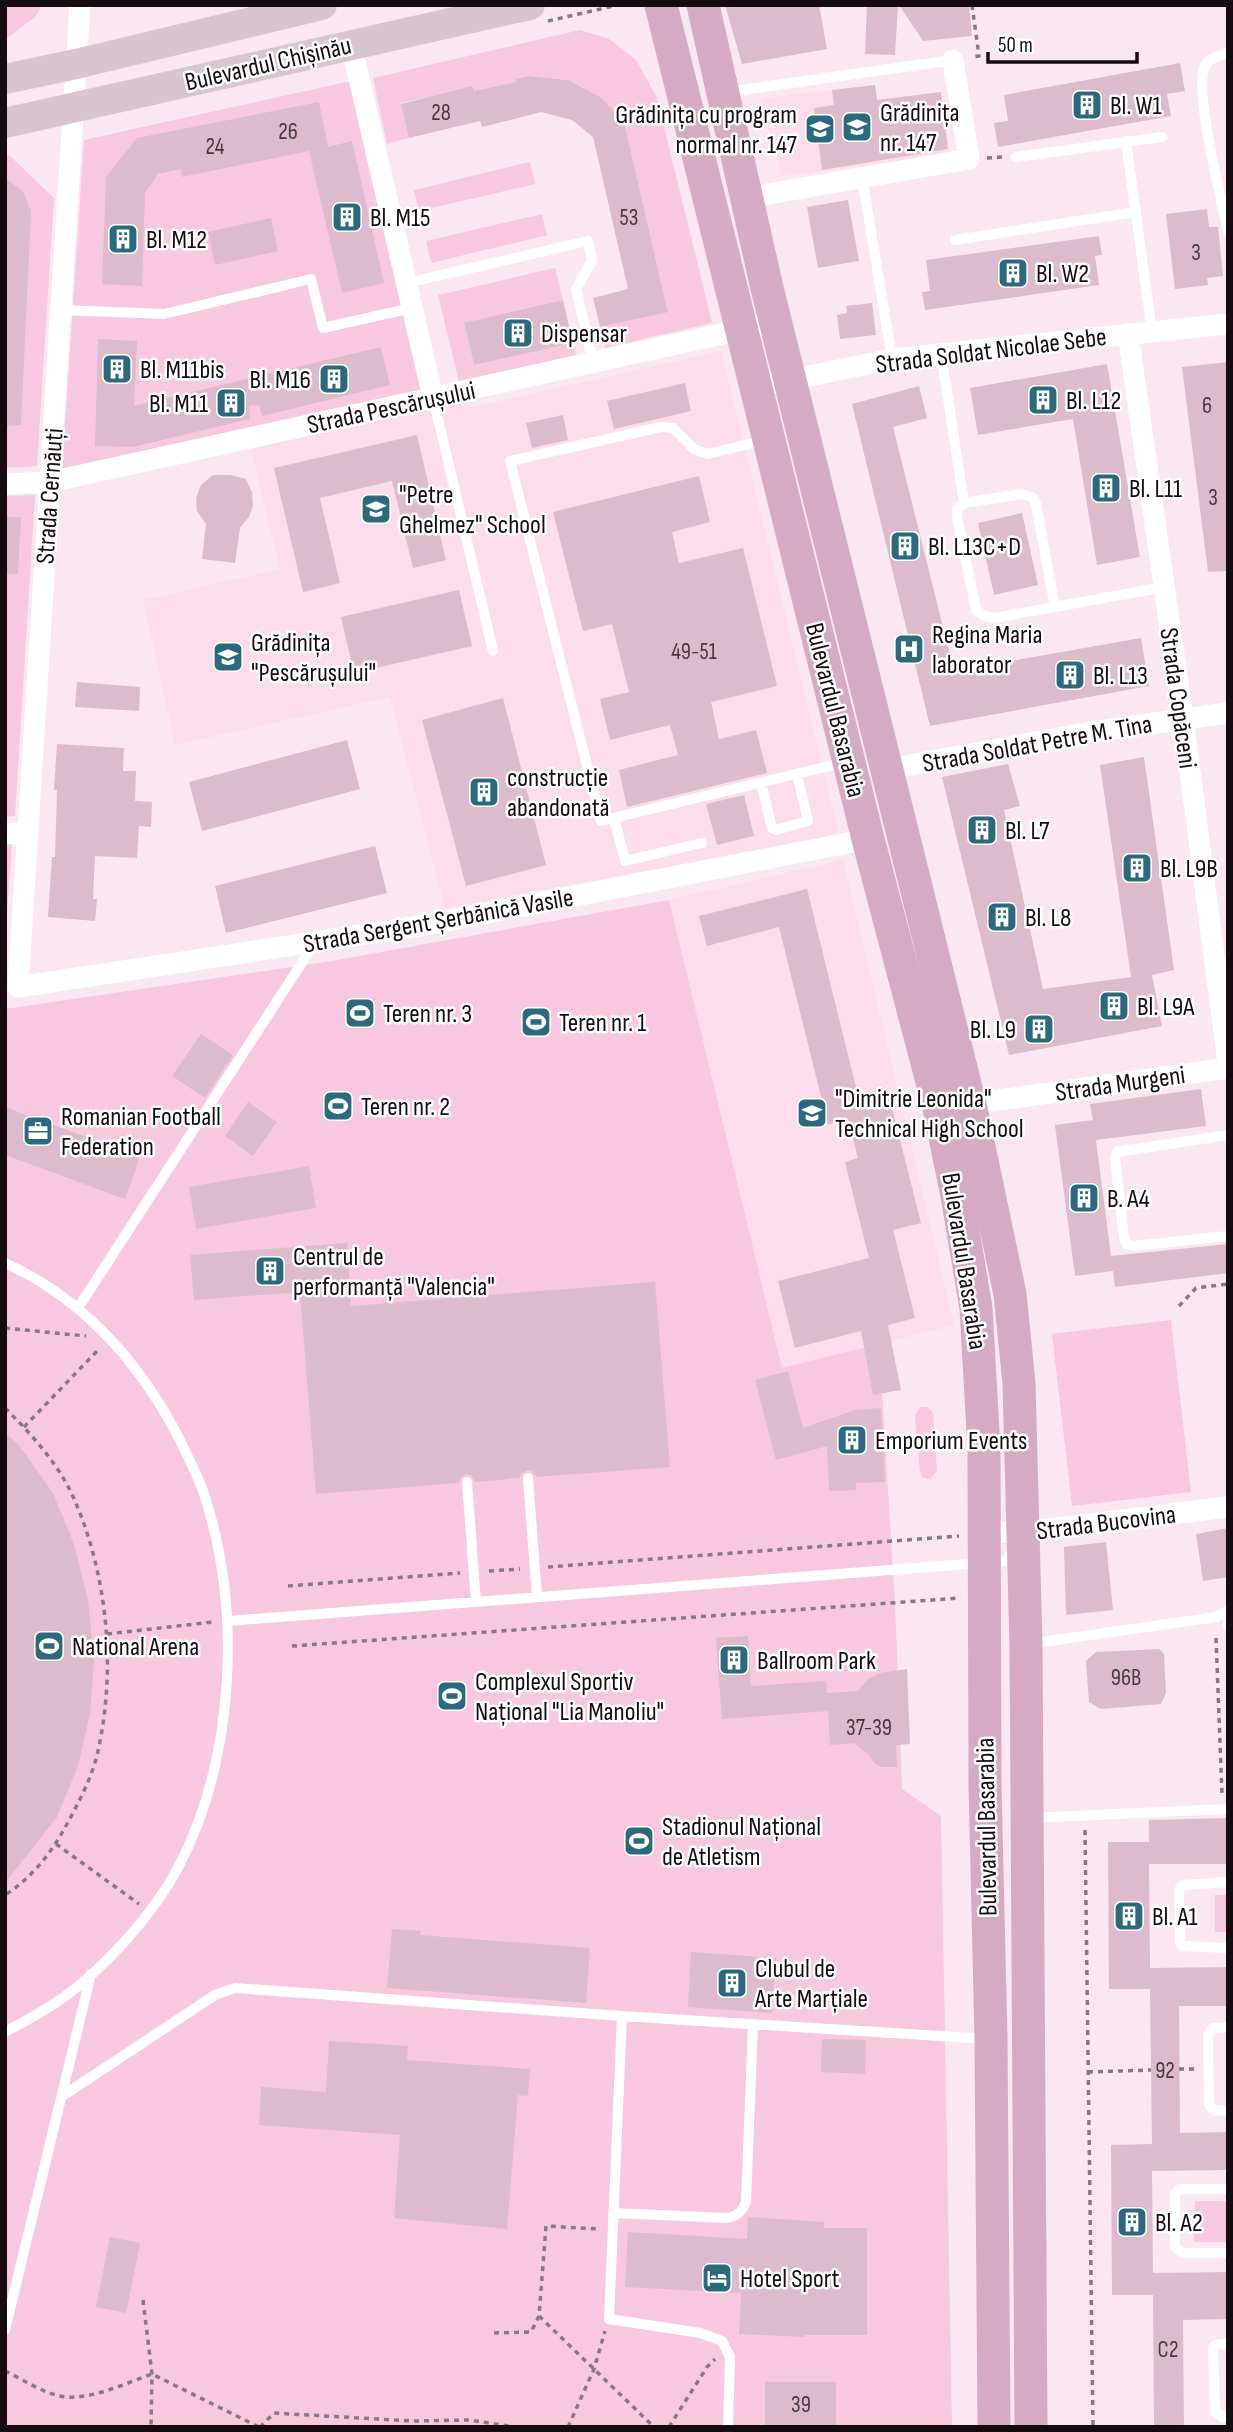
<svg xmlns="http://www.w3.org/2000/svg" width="1233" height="2432" font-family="'Sofia Sans Condensed',sans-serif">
	<rect width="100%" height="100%" fill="#fbe7f1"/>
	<path fill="#fddcec" d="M875,85L877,100L941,92L948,154L782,176L760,99Z
		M721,351L839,835L445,908L390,697L175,745L143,600L280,569L251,449L460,402L463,409Z
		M843,860L954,1325L782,1369L669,900Z"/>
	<path fill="#f8c7e0" d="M5,5H42L36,16L5,40Z
		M580,30L609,39L636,60L657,98L712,323L605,348L600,327L668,311L624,123L601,97L568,80L529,76L515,79L516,82L474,91L472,87L401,103L409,138L387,144L373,78Z
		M351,81L422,391L62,470L84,140Z
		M9,155L54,198L37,466L5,468V156Z
		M530,162L535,184L419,211L414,190Z
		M542,214L547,235L431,263L426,241Z
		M555,268L563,300L464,324L474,365L573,343L576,355L459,382L438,295Z
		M35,495L15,816L5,817V496Z
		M5,843H12L5,940Z
		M669,900L782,1368L879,1344L895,1603L902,1789L941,1816L952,2427H5V1009L326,962Z
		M1171,1320L1191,1492L1072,1506L1052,1334Z
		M920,1407H928L933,1413L937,1471L930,1479L922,1477L920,1472L915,1415Z
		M1215,1895H1228V1932H1215Z
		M1195,2201H1228V2242H1194Z"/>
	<path fill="#dcbccc" d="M725,5H819L827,49L742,64Z
		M867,5H898L895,55L865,54Z
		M899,5H969L972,36L923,41Z
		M1180,63L1185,91L1167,94L1171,116L998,147L994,123L1008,121L1004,95Z
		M529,76L568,80L601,97L624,122L668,312L600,327L593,298L628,289L593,137L572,120L541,112L482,127L480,121L409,138L401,104L472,86L474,91L516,82L515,79Z
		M875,85L877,100L941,92L948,149L822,170L814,108L834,105L832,90Z
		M319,102L328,147L352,141L384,283L342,293L309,151L182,177L181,169L158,174L145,193L142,286L102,284L106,177L137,138Z
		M5,178L23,191L31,211L21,425L5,426Z
		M848,200L859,261L818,268L807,207Z
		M1207,209L1209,227H1218L1223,276L1207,278L1208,285L1175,289L1166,214Z
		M271,218L278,251L215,265L208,232Z
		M1099,236L1102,255L1095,256L1099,285L925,310L922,292L930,291L926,260Z
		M563,300L573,343L474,365L464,323Z
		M872,303L876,335L840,339L837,315L847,313L846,306Z
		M98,339L137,341L134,406L381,347L390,385L262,416L259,405L249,406L250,419L133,447L95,446Z
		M1228,362V571L1208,572L1182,367Z
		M1107,364L1140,557L1097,565L1073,419L978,435L970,388Z
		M685,383L691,411L614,429L607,401Z
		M919,386L927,418L893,427L954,671L1141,638L1149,686L930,726L852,404Z
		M563,415L568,440L532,448L526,423Z
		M417,435L446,560L413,568L392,481L320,498L340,583L303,592L274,468Z
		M213,475H231L246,479L252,492L253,506L249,517L240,528L235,563L202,559L206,524L197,511L196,498L201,485Z
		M699,476L710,522L672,532L679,563L743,548L777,686L711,702L719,739L756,730L767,773L627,807L619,770L678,755L670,725L610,740L600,699L629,692L612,624L583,631L553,512Z
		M1022,513L1038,585L994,595L978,523Z
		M5,517H21L18,574H5Z
		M459,590L472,646L354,673L341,617Z
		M77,682L140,687L139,711L75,707Z
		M503,698L546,865L466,886L422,720Z
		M347,740L360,789L202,831L189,782Z
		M57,744L124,748L123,771H136L135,801L152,802L151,827L139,826L137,858L95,856L93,899H97L95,921L48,917L52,857H55L57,790H54Z
		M1144,757L1174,970L1152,975L1162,1026L1009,1055L942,777L1008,764L1020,806L1004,810L1043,989L1131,977L1100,765Z
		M744,795L754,836L717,845L706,804Z
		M375,846L387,893L226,933L215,886Z
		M807,889L858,1095L887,1088L921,1223L893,1230L915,1318L888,1325L901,1390L873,1395L861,1331L795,1348L778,1281L869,1258L845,1162L858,1158L848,1119L828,1125L779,927L707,946L699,916Z
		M201,1034L233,1055L205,1098L172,1076Z
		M1201,1089L1206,1126L1096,1140L1111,1256L1228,1244V1273L1115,1287L1113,1271L1075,1276L1055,1125L1093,1120L1090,1104Z
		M248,1102L277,1122L253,1156L225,1136Z
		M5,1107L140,1157L125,1199L5,1155Z
		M309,1166L316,1208L196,1229L189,1187Z
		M347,1243L351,1306L655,1282L670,1467L536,1477L532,1471L527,1470L521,1474L520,1478L475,1482L471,1475L466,1474L460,1478L459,1483L316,1494L300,1292L194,1300L190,1255Z
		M788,1371L803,1428L855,1410L881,1408L885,1482L856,1483V1490L829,1491L827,1446L776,1460L755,1380Z
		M5,1433L19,1445L53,1493L74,1544L88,1600L94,1661L90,1714L78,1766L57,1817L5,1883Z
		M1228,1528V1577L1203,1581L1196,1534Z
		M1106,1542L1113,1610L1066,1615L1064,1547Z
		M748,1636L751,1686L826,1681L827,1693L858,1691L867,1680L880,1673L907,1669L910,1744L896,1745L897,1767H882L875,1764L868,1754L854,1743L830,1745L828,1711L722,1719L716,1638Z
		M1159,1649L1164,1654L1166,1693L1161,1704L1101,1709L1089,1702L1086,1661L1096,1652Z
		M1228,1818V1864H1149L1150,1968L1228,1967V2006H1179L1180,2133L1228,2132V2170L1152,2171L1153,2273L1228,2272V2319L1183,2320L1184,2427H1154L1153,2295H1112L1111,2145L1152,2144L1150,1989H1109L1108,1842H1149V1820Z
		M392,1929L421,1931L420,1935L590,1948L586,2003L387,1988Z
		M691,1952L776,1958L772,2013L688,2007Z
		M822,2039L866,2040L865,2074L821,2072Z
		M329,2041L408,2046L407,2060L530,2069L528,2096L518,2095L507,2229L394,2218L400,2135L259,2125L261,2087L326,2092Z
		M748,2217L824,2222V2228H867V2335H805V2337L739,2334L741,2293L625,2287L628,2232L747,2239Z
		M110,2237L140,2243L126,2313L96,2307Z
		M765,2382H836V2427H765Z"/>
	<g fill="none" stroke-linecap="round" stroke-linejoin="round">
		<path stroke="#887981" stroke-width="3.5" stroke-dasharray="5 5" stroke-linecap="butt" d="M972,5L979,56L973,57
			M548,21L618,5
			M987,158L1004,157
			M1179,1306L1196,1288L1228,1284
			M5,1328L86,1336
			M5,1408C33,1436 59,1464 75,1501C108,1578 116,1669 98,1751C93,1775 79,1802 67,1824C52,1852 32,1878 5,1895
			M24,1427L100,1348
			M548,1567L959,1536
			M489,1571L520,1569
			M288,1586L460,1573
			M107,1634L213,1622
			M1216,1638L1222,1794
			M292,1646L960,1598
			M1085,1830L1093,2427
			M56,1844L139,1904
			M1179,2069H1195
			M1088,2072L1151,2070
			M143,2300L152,2374L151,2427
			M539,2316L654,2427
			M494,2333L531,2332L539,2316L546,2226L598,2229
			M5,2371C24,2380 46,2395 66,2397C94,2399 126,2383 152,2374L259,2427
			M260,2427L274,2413L412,2421L469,2420L515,2427
			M568,2427L594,2369L605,2331
			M669,2427L707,2367L715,2359"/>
		<path stroke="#fff" stroke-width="10" d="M1228,53C1219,56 1210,57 1205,66C1193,88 1222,202 1228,232
			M728,92L953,60
			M1126,141L1152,332
			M1016,157L1162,137
			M862,177L892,359
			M955,240L1136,212
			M407,283L588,241L592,261L576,289L593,362
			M61,310L164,314L311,279L323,328L412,308
			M941,353L964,503
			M433,398L493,651
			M765,440L708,454L694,449L673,428L661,427L510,461L601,821L846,762
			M1055,607L1036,504L1032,497L1022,494L964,503L957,509V516L976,610L984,616L994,618L1164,587
			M761,783L772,828L776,830L808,821L797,774
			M614,818L625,861L702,843
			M1228,1135L1123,1151L1117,1152L1115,1157L1124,1238L1127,1244L1133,1246L1228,1236
			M5,1263C89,1301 149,1373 187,1455C193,1468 200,1481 204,1494C242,1610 235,1757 179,1866C153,1915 105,1968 60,2000C42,2012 24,2022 5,2032
			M78,1308L314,944
			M528,1478L537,1597
			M467,1482L476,1602
			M1228,1611V1627
			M228,1621L1007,1561L1013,1550
			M1028,1644L1216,1617L1228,1611
			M1030,1818L1228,1809
			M1228,1882L1183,1885L1179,1890L1180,1941L1182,1946L1228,1948
			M622,2016L609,2319L700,2333L722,2341L730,2357L728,2427
			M1228,2027L1213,2028L1208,2035L1209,2105L1215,2111L1228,2110
			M61,2097L215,1995L235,1988L622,2016L988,2039
			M1228,2189H1183L1178,2190L1175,2194V2247L1183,2253H1228
			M613,2213L727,2218C737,2216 742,2212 746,2202L753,2024
			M5,2330L91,1974
			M1228,2343L1215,2345L1213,2348L1215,2412L1222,2417L1228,2416"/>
		<path stroke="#fff" stroke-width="21" d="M80,5L18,987L426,925L868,839
			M351,44L433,398
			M746,198L969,159L953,60
			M1128,334L1183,718L1228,1063
			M756,387L892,359L1228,324
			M5,484L50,482L776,322
			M888,769L1091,732L1228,713
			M5,834L28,833
			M970,1104L1228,1068
			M984,1534L1057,1528L1228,1507"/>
		<path stroke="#d9c5d0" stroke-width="30" d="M5,79L76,64L322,5
			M5,123L530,5"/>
		<path stroke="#d4abc2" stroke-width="33" d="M661,5L868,839L939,1108L957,1196L976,1308L984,1449L985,1785L991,2039L994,2427
			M703,5L767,288L970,1104L1010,1294L1019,1383L1026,1645L1031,2427"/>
	</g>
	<defs>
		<g id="building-square" transform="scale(1.575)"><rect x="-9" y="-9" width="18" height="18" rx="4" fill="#2a697e" stroke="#fff"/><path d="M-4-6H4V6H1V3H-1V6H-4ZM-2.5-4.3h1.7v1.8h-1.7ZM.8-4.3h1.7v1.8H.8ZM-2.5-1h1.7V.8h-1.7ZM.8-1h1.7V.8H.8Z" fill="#fff"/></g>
		<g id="school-square" transform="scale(1.575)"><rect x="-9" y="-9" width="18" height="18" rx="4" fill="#2a697e" stroke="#fff"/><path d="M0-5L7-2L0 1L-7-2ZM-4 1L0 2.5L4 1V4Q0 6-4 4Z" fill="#fff"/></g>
		<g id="hospital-square" transform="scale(1.575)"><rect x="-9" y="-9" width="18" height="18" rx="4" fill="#2a697e" stroke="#fff"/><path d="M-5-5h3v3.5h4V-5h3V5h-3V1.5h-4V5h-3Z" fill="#fff"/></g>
		<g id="stadium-square" transform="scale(1.575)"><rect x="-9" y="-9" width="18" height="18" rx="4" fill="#2a697e" stroke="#fff"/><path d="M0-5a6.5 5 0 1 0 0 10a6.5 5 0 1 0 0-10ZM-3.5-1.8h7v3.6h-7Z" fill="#fff"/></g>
		<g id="office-square" transform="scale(1.575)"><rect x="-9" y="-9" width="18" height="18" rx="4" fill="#2a697e" stroke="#fff"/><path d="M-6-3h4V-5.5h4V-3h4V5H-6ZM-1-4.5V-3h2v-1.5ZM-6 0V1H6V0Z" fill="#fff"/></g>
		<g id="hotel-square" transform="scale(1.575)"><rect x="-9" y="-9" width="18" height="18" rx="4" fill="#2a697e" stroke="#fff"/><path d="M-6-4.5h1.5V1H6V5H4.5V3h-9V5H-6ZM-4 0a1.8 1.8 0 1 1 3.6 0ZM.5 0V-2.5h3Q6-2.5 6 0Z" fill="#fff"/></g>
	</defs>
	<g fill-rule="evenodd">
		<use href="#building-square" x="1087" y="105"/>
		<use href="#school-square" x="857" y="127"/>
		<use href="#school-square" x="820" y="129"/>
		<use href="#building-square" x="347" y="217"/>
		<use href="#building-square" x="123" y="239"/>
		<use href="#building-square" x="1013" y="273"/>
		<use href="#building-square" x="518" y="333"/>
		<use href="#building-square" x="117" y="369"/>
		<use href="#building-square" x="334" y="379"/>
		<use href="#building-square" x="1043" y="400"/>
		<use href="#building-square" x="231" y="403"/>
		<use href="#building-square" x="1106" y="488"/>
		<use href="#school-square" x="376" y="509"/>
		<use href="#building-square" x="905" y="546"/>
		<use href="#hospital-square" x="909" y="649"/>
		<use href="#school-square" x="228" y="657"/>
		<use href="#building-square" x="1070" y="675"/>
		<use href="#building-square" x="484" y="792"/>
		<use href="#building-square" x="982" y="830"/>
		<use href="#building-square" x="1137" y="868"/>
		<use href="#building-square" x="1002" y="917"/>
		<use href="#building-square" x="1114" y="1006"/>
		<use href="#stadium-square" x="360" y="1013"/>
		<use href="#stadium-square" x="536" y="1022"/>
		<use href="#building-square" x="1039" y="1029"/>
		<use href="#stadium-square" x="338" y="1106"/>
		<use href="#school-square" x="812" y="1113"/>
		<use href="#office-square" x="38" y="1131"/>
		<use href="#building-square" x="1084" y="1198"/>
		<use href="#building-square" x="270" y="1271"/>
		<use href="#building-square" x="852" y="1440"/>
		<use href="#stadium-square" x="49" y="1646"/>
		<use href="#building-square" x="734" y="1660"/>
		<use href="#stadium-square" x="452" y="1696"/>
		<use href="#stadium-square" x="639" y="1841"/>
		<use href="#building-square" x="1129" y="1916"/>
		<use href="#building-square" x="732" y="1983"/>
		<use href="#building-square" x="1132" y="2222"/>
		<use href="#hotel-square" x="717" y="2278"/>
	</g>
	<g text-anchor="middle" stroke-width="5" stroke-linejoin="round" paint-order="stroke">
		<g font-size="23" fill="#473740">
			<text x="441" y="120">28</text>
			<text x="288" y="139">26</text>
			<text x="215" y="154">24</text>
			<text x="629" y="225">53</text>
			<text x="1196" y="260">3</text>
			<text x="1207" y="413">6</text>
			<text x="1213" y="505">3</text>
			<text x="694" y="659">49-51</text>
			<text x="1126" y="1685">96B</text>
			<text x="869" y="1735">37-39</text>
			<text x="1165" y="2078">92</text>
			<text x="1168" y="2357">C2</text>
			<text x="801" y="2412">39</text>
		</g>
		<g font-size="26" fill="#150b11" stroke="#fff">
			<text transform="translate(268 63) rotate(-13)" y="9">Bulevardul Chișinău</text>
			<text transform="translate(991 350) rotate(-7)" y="9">Strada Soldat Nicolae Sebe</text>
			<text transform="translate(391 407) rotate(-12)" y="9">Strada Pescărușului</text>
			<text transform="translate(49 496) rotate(-86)" y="9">Strada Cernăuți</text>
			<text transform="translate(1179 698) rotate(82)" y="9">Strada Copăceni</text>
			<text transform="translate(836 710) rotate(76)" y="9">Bulevardul Basarabia</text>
			<text transform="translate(1037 743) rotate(-10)" y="9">Strada Soldat Petre M. Tina</text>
			<text transform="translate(438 920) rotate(-10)" y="9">Strada Sergent Șerbănică Vasile</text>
			<text transform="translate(1120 1083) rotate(-8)" y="9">Strada Murgeni</text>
			<text transform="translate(965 1261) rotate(81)" y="9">Bulevardul Basarabia</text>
			<text transform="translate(1106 1522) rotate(-7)" y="9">Strada Bucovina</text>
			<text transform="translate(986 1827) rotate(-91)" y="9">Bulevardul Basarabia</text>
		</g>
		<g font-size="26" fill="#150b11" stroke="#fff" text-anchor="start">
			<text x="1110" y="114">Bl. W1</text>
			<text x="880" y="121">Grădinița<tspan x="880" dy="30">nr. 147</tspan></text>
			<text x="797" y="123" text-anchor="end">Grădinița cu program<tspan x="797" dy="30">normal nr. 147</tspan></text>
			<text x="370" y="226">Bl. M15</text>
			<text x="146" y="248">Bl. M12</text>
			<text x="1036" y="282">Bl. W2</text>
			<text x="541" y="342">Dispensar</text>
			<text x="140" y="378">Bl. M11bis</text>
			<text x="311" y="388" text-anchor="end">Bl. M16</text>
			<text x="1066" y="409">Bl. L12</text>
			<text x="208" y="412" text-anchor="end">Bl. M11</text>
			<text x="1129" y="497">Bl. L11</text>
			<text x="399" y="503">"Petre<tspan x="399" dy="30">Ghelmez" School</tspan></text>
			<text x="928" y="555">Bl. L13C+D</text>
			<text x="932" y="643">Regina Maria<tspan x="932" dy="30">laborator</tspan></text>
			<text x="251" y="651">Grădinița<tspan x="251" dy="30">"Pescărușului"</tspan></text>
			<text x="1093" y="684">Bl. L13</text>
			<text x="507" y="786">construcție<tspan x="507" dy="30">abandonată</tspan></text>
			<text x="1005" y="839">Bl. L7</text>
			<text x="1160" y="877">Bl. L9B</text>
			<text x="1025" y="926">Bl. L8</text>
			<text x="1137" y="1015">Bl. L9A</text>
			<text x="383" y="1022">Teren nr. 3</text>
			<text x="559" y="1031">Teren nr. 1</text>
			<text x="1016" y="1038" text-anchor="end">Bl. L9</text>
			<text x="835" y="1107">"Dimitrie Leonida"<tspan x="835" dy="30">Technical High School</tspan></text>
			<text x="361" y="1115">Teren nr. 2</text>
			<text x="61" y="1125">Romanian Football<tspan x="61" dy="30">Federation</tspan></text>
			<text x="1107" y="1207">B. A4</text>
			<text x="293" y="1265">Centrul de<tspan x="293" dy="30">performanță "Valencia"</tspan></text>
			<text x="875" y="1449">Emporium Events</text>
			<text x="72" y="1655">National Arena</text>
			<text x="757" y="1669">Ballroom Park</text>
			<text x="475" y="1690">Complexul Sportiv<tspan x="475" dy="30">Național "Lia Manoliu"</tspan></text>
			<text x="662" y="1835">Stadionul Național<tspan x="662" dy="30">de Atletism</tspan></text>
			<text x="1152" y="1925">Bl. A1</text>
			<text x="755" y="1977">Clubul de<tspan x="755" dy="30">Arte Marțiale</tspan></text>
			<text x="1155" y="2231">Bl. A2</text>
			<text x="740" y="2287">Hotel Sport</text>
		</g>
	</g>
	<rect width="1233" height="2432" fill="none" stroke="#150b11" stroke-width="14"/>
	<path d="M988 52v10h149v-10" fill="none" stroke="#150b11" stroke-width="3.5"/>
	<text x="998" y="52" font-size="21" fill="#150b11" stroke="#ffffff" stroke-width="5" paint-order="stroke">50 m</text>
</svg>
